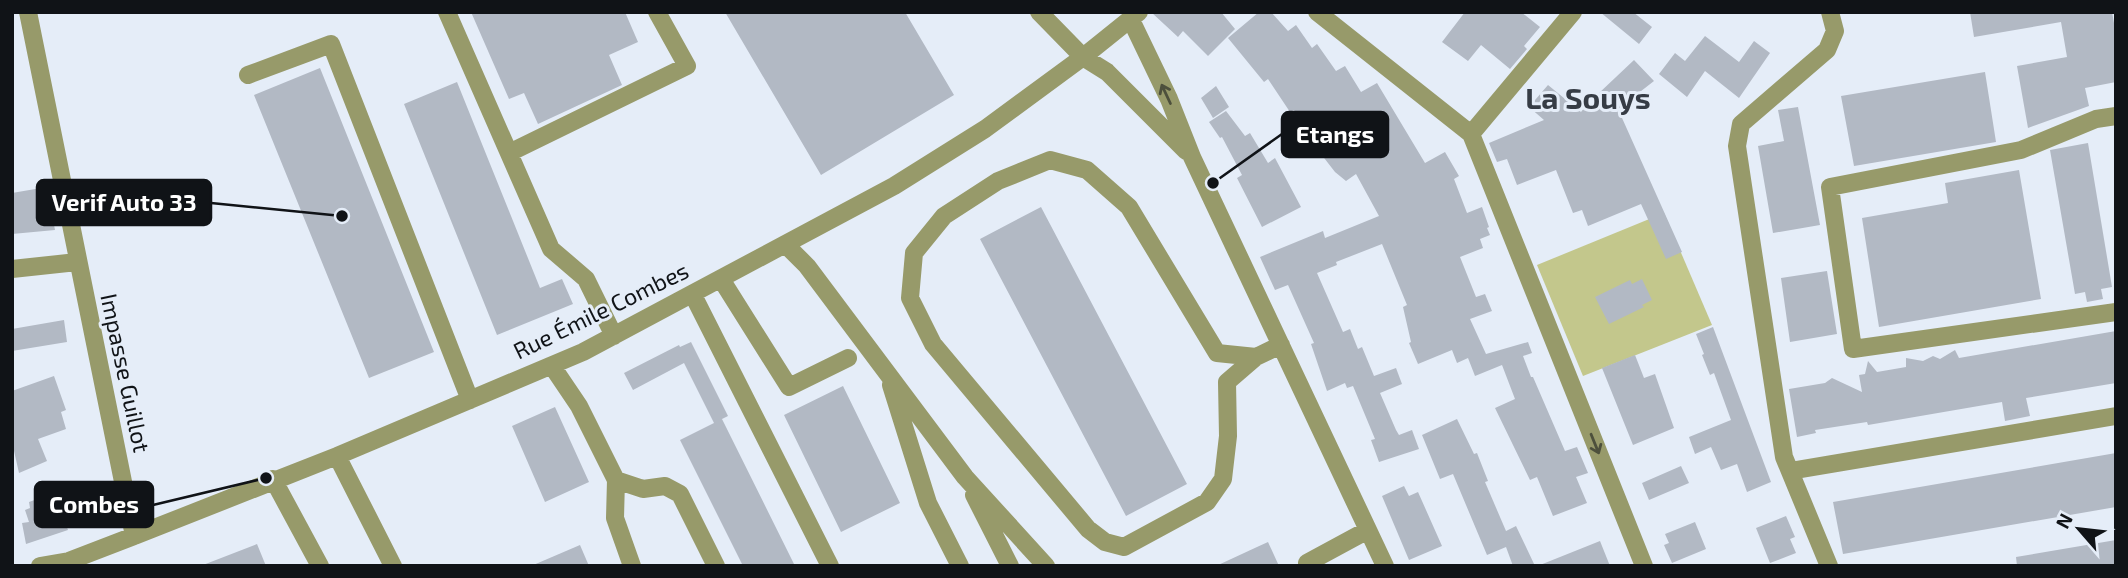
<svg xmlns="http://www.w3.org/2000/svg" width="2128" height="578" font-family="'Exo 2',sans-serif">
	<rect width="100%" height="100%" fill="#e5edf8"/>
	<path fill="#c3c78c" d="M1664,213L1712,325L1583,376L1537,265Z"/>
	<path fill="#b2b9c4" d="M471,12H625L638,42L609,55L622,85L538,124L524,93L509,99Z
		M725,12H905L954,95L821,175Z
		M1151,12H1221L1235,29L1208,56L1183,31L1178,37Z
		M1259,12H1271L1288,31L1296,25L1312,48L1317,44L1336,71L1345,66L1361,92L1377,83L1425,163L1445,152L1459,176L1454,179L1467,213L1482,207L1489,227L1487,228L1490,235L1480,239L1483,248L1460,257L1476,297L1485,294L1492,311L1470,319L1486,354L1528,342L1532,353L1523,356L1531,377H1533L1565,451L1577,447L1588,473L1576,477L1587,503L1553,516L1537,477L1530,480L1495,408L1515,399L1502,365L1475,376L1468,358L1457,363L1452,350L1418,364L1409,343L1411,342L1403,307L1407,305L1382,244L1336,262L1337,265L1317,273L1343,332L1350,329L1358,349L1362,347L1374,376L1396,368L1402,384L1380,393L1396,430L1399,435L1412,430L1419,449L1379,462L1371,440L1375,439L1353,386L1347,388L1345,383L1327,391L1311,344L1314,343L1288,285L1275,290L1260,257L1323,231L1325,238L1379,216L1356,174L1346,181L1335,172L1314,145L1294,110L1290,112L1268,79L1264,82L1228,38Z
		M1465,12H1521L1540,27L1524,46L1527,49L1510,69L1481,45L1468,61L1442,42Z
		M1600,12H1633L1652,27L1639,44Z
		M1970,12H2112L2116,34V82L2085,88L2089,106L2028,128L2017,66L2067,57L2061,22L1974,37Z
		M1705,36L1739,62L1754,41L1770,53L1739,98L1705,71L1687,97L1659,74L1675,53L1685,61Z
		M1634,60L1654,81L1618,109L1682,252L1666,259L1641,204L1588,226L1582,210L1573,213L1556,170L1517,185L1507,159L1497,162L1489,143L1544,120L1529,107L1548,85L1581,112L1596,93L1598,94Z
		M320,68L434,352L369,378L254,95Z
		M1985,72L1996,142L1854,166L1841,96Z
		M457,82L540,288L562,279L573,304L497,335L404,104Z
		M1216,86L1229,107L1213,118L1201,98Z
		M1798,107L1820,225L1773,233L1758,146L1784,141L1778,110Z
		M1226,111L1245,136L1250,133L1268,163L1275,158L1301,207L1262,227L1237,178L1242,175L1222,137L1220,138L1209,122Z
		M2088,143L2112,287L2101,289L2103,299L2087,302L2085,292L2075,294L2050,150Z
		M2019,170L2041,299L1879,327L1862,218L1948,203L1945,183Z
		M47,187L55,230L12,234V193Z
		M1041,207L1187,484L1126,516L980,239Z
		M1827,271L1837,334L1790,342L1781,278Z
		M1642,279L1652,300L1642,305L1644,307L1609,324L1595,297L1630,280L1632,284Z
		M64,320L67,342L12,351V329Z
		M1713,327L1771,482L1747,492L1737,464L1721,470L1711,447L1695,454L1689,437L1731,420L1714,373L1710,375L1702,355L1704,354L1696,334Z
		M2116,331V383L2026,398L2030,416L2005,421L2002,402L1868,425L1867,422L1815,430L1816,433L1797,437L1789,389L1825,383L1832,378L1862,392L1859,375L1865,374L1868,361L1877,372L1906,367V358L1923,361L1933,356L1940,359L1955,350L1959,358Z
		M691,342L728,416L716,422L722,419L795,566H743L680,440L714,423L684,363L633,390L624,373L679,345L680,347Z
		M1635,355L1644,378L1655,374L1674,428L1633,445L1602,368Z
		M54,376L66,410L61,412L66,429L38,439L47,461L19,473L12,442V391Z
		M843,386L900,503L841,532L784,415Z
		M555,407L589,482L545,502L512,426Z
		M1457,419L1474,454L1477,453L1488,481L1485,482L1506,531L1516,526L1535,566H1513L1506,547L1487,555L1453,474L1440,479L1422,435Z
		M2116,453V507L1843,554L1833,502Z
		M1681,466L1689,483L1649,500L1642,483Z
		M1404,486L1409,496L1418,492L1442,546L1409,560L1382,496Z
		M54,493L68,530L26,544L22,523L29,522L25,510L30,508L29,502Z
		M1786,516L1795,537L1790,539L1796,553L1770,563L1756,528Z
		M1695,522L1706,549L1672,563L1664,545L1669,543L1665,534Z
		M2116,540V566H2017L2016,557Z
		M1600,541L1610,566H1540V565Z
		M1268,542L1279,566H1216L1257,547Z
		M257,544L266,566H204L203,565Z
		M580,545L589,566H531Z"/>
	<g fill="none" stroke-linecap="round" stroke-linejoin="round">
		<path stroke="#979a6a" stroke-width="18" d="M28,12L134,536
			M447,12L551,249L586,279L614,336
			M1039,12L1083,57L1107,72L1186,151
			M1317,12L1471,134L1644,566
			M1131,20L1169,99L1192,157L1385,566
			M248,75L331,44L470,400
			M2116,116L2096,119L2021,150L1830,187L1853,349L2116,312
			M1471,134L1573,12
			M509,153L687,66L657,12
			M786,245L807,266L965,477L1046,566
			M12,269L77,262
			M721,279L789,387L848,358
			M693,295L830,566
			M1256,357L1227,382L1228,436L1223,479L1207,502L1124,547L1105,542L1088,529L933,344L910,298L914,253L944,216L998,181L1050,160L1087,170L1129,207L1217,353L1256,357L1281,345
			M552,366L579,406L616,480L615,518L632,566
			M891,385L928,503L960,566
			M337,456L393,566
			M1790,471L2116,416
			M273,479L320,566
			M616,480L643,489L665,486L680,494L716,566
			M974,495L1010,566
			M40,566L69,561L134,536L337,456L583,352L894,186L985,129L1083,57L1139,12
			M1308,566L1307,563L1368,530
			M1829,566L1784,457L1737,146L1741,124L1827,50L1835,31L1830,12"/>
	</g>
	<defs><path id="oneway-shaft" d="M-6 0H5M1.5-3L5.5 0L1.5 3" fill="none" stroke-width="1.6" stroke-linecap="round" stroke-linejoin="round" transform="scale(1.75)"/></defs>
	<g stroke="#4d503c">
		<use href="#oneway-shaft" transform="translate(1166 94) rotate(-115)"/>
		<use href="#oneway-shaft" transform="translate(1595 444) rotate(68)"/>
	</g>
	<g text-anchor="middle" stroke-width="6" stroke-linejoin="round" paint-order="stroke">
		<g font-size="23" fill="#101317" stroke="#e5edf8">
			<text transform="translate(601 311) rotate(-26)" y="8">Rue Émile Combes</text>
			<text transform="translate(125 373) rotate(78)" y="8">Impasse Guillot</text>
		</g>
		<g font-size="30" font-weight="bold" fill="#363c45" stroke="#e5edf8">
			<text x="1588" y="109">La Souys</text>
		</g>
	</g>
	<path fill="none" stroke="#101317" stroke-width="2.5" d="M1213 183L1282 134M342 216L211 203M266 478L153 505"/>
	<g fill="#101317" stroke="#e5edf8" stroke-width="2.5">
		<circle cx="1213" cy="183" r="7"/>
		<circle cx="342" cy="216" r="7"/>
		<circle cx="266" cy="478" r="7"/>
	</g>
	<g fill="#101317" stroke="#101317" stroke-width="2.5">
		<rect x="1282" y="112" width="106" height="45" rx="7"/>
		<rect x="37" y="180" width="174" height="45" rx="7"/>
		<rect x="35" y="482" width="118" height="45" rx="7"/>
	</g>
	<g font-size="24" text-anchor="middle" font-weight="bold" fill="#fff">
		<text x="1335" y="143">Etangs</text>
		<text x="124" y="211">Verif Auto 33</text>
		<text x="94" y="513">Combes</text>
	</g>
	<rect width="2128" height="578" fill="none" stroke="#101317" stroke-width="28"/>
	<g transform="translate(2079 529) rotate(298)" stroke="#e5edf8" stroke-width="5" paint-order="stroke">
	<path d="M0-5L12 26L0 18L-12 26Z" fill="#101317"/>
	<text y="-10" font-size="19" font-weight="bold" text-anchor="middle" fill="#101317">N</text>
	</g>
</svg>
